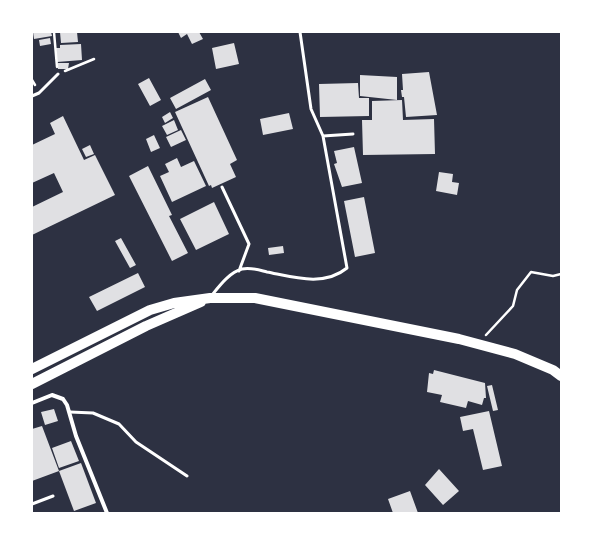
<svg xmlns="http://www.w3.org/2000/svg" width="593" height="545" font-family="Manrope,sans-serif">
	<rect width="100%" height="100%" fill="#2d3142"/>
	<path fill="#e0e0e3" d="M33,32H51L52,36L34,39Z
		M60,32H77L78,42L61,43Z
		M178,32H199L203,39L192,44L187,34L181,38Z
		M50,38L51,44L40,46L39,40Z
		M234,43L239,64L216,69L212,48Z
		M81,44L82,60L57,62L56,48H60V45Z
		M58,63H69L68,69H58Z
		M429,72L437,115L406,117L404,97H402L401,90H403L402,74Z
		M360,75L397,77V100L360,96Z
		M149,78L161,100L150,106L138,84Z
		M205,79L211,90L176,109L170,98Z
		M358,83L359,98H369V116L320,117L319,84Z
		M208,97L237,160L230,164L236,177L212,188L211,185L209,186L175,112Z
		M402,100L403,120L434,119L435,154L363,155L362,120H372V101Z
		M170,112L173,118L165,123L162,117Z
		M289,113L293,129L263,135L260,119Z
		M63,116L84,160L95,155L115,195L32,235V207L63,192L54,173L32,183V145L55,134L50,123Z
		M174,120L178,130L167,135L162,126Z
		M181,130L186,140L171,147L166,137Z
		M154,135L160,148L151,152L146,139Z
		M90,145L94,154L86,157L82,149Z
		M354,147L362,183L342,187L334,164L337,163L334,151Z
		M177,158L181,167L194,161L206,186L172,202L160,176L169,172L165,164Z
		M148,166L172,215L169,216L188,253L172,261L129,176Z
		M439,172L453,174L452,182L459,183L457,195L436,191Z
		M364,197L375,253L355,257L344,201Z
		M214,202L229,234L196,250L180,219Z
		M121,238L136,265L130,268L115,241Z
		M283,246L284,253L269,255L268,248Z
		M138,273L145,287L97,311L89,297Z
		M434,370L485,383L486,398H484L482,405L468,401L466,408L440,402L442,395L427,392L429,373L433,374Z
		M492,385L498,410L493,411L487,386Z
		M54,409L58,421L45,425L41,412Z
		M489,411L502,466L483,470L473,429L463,431L460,417Z
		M42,426L59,471L32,481V429Z
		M71,441L79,461L59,468L52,448Z
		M81,463L96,503L74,511L59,471Z
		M439,469L459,491L443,505L425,485Z
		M410,491L418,513H393L388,499Z"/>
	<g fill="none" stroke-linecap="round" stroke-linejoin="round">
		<path stroke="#fff" stroke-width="2.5" d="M54,32L57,67
			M65,71L94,59
			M32,80L35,85
			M486,335L513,306L517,290L531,272L553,276L561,274"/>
		<path stroke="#fff" stroke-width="3" d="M300,32L311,109L323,136
			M32,96L39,93L58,74
			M222,187L249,244L239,271
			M212,295C220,285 230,272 242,269C251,267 259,270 267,272C293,277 324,287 347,268L323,136L353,134
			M70,412L93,413L119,424L136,442L187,476
			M32,504L53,496"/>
		<path stroke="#fff" stroke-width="4" d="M32,403L52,395L63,399L67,405L76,436L107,513"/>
		<path stroke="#fff" stroke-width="10" d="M32,369L150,310L174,303L210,298H255L459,339L515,354L553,370L561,376
			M32,384L146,326L201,302"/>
	</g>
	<rect width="593" height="545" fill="none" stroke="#ffffff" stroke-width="66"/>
</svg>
